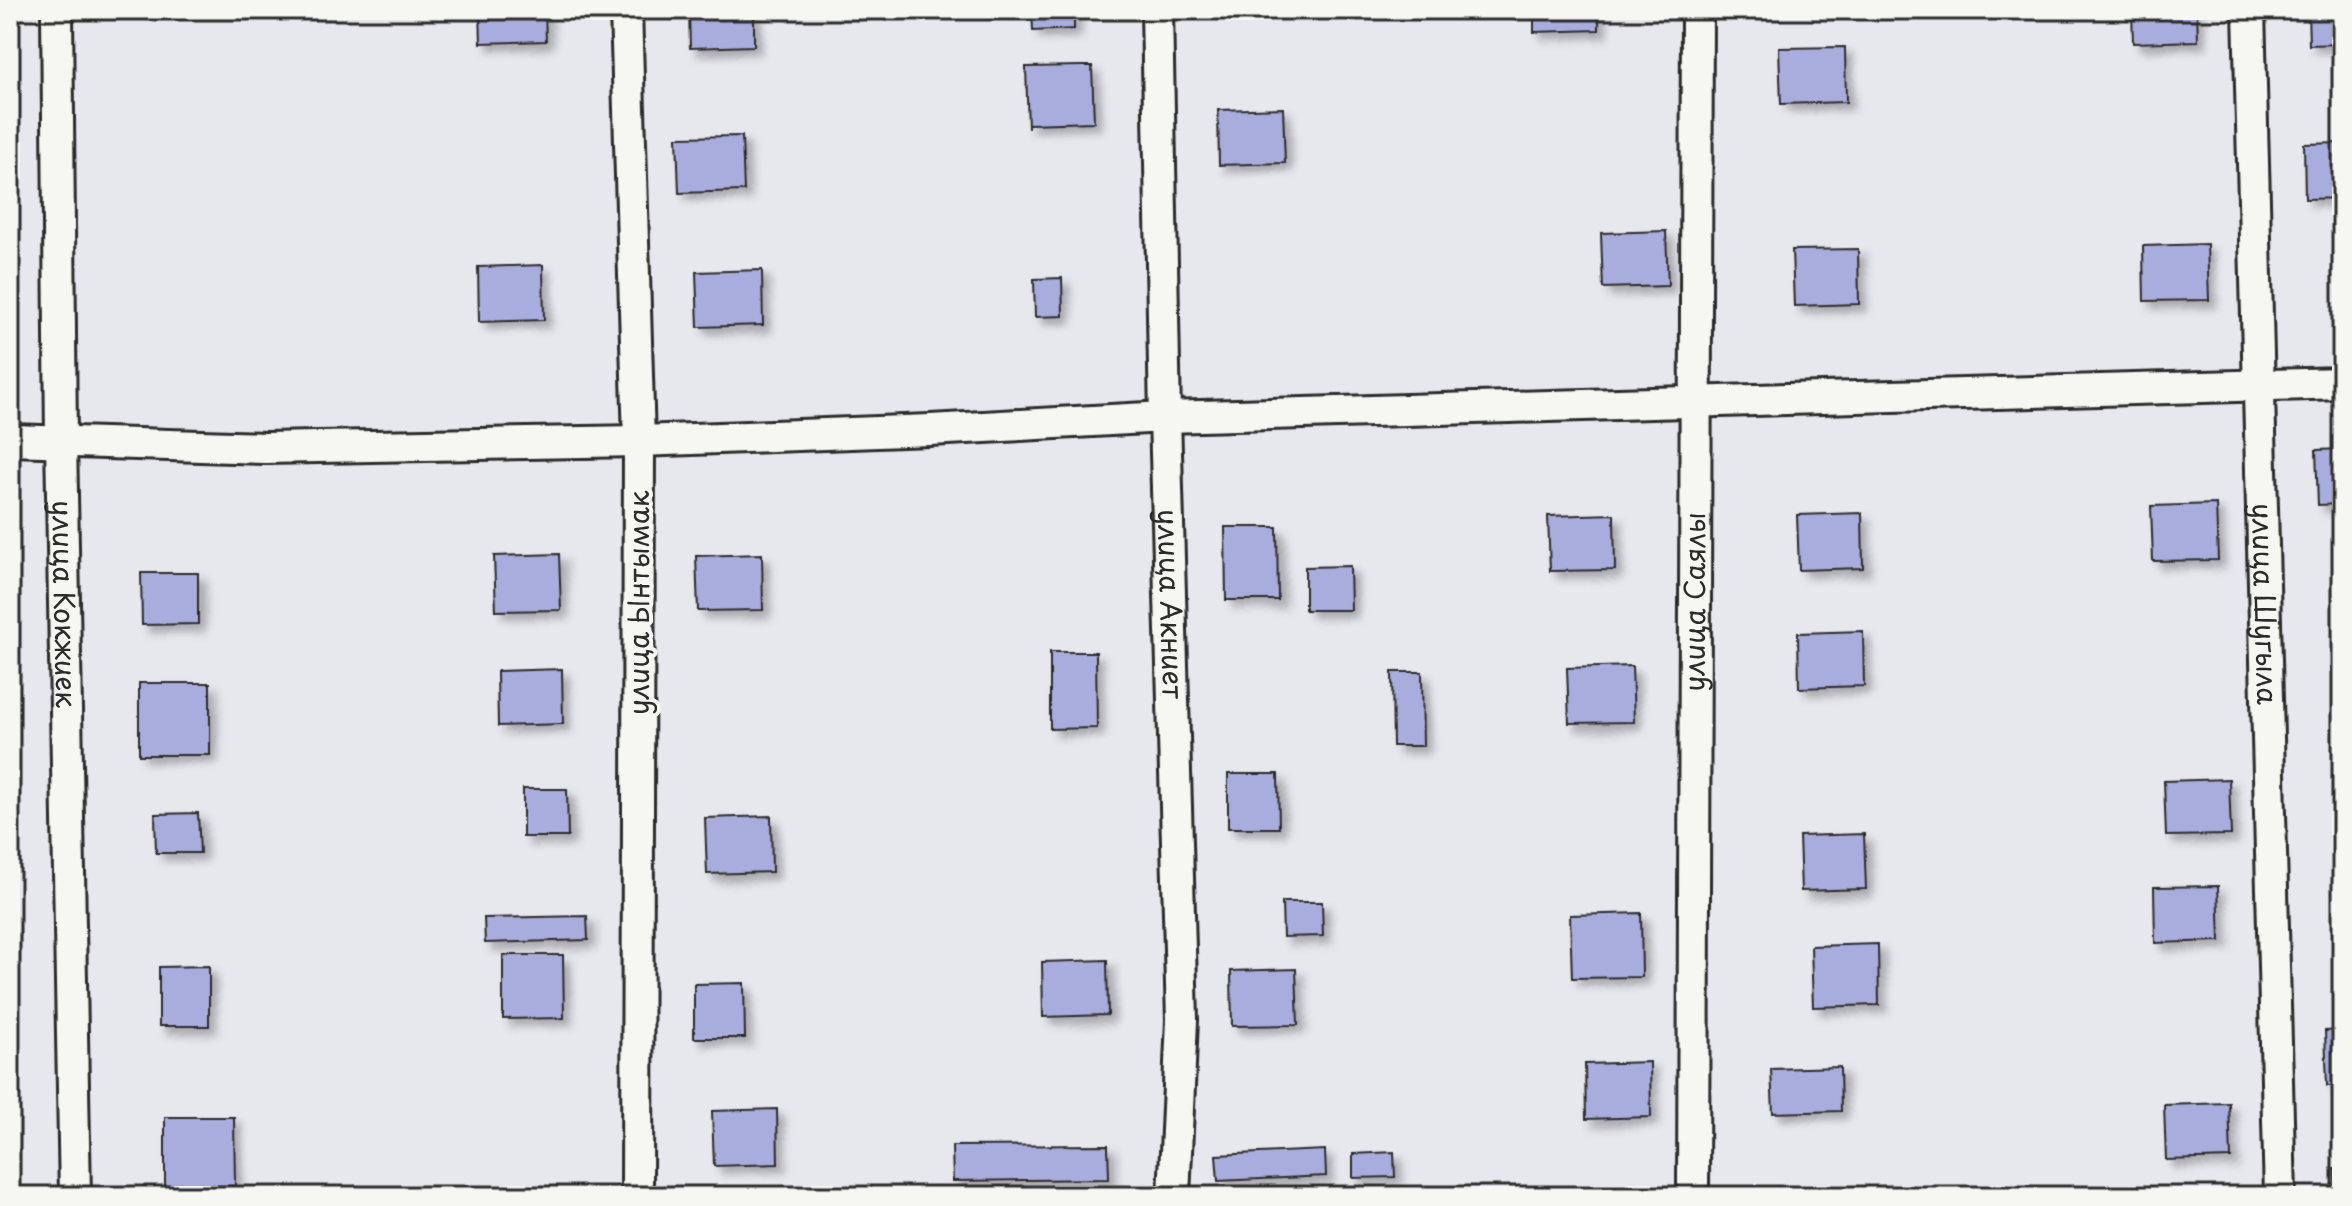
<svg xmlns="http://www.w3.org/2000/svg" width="2352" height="1206" font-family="'Playpen Sans',sans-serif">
	<defs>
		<filter id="shadow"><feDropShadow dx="7" dy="7" stdDeviation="4" flood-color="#0004"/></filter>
	</defs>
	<rect width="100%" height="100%" fill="#e7e7ee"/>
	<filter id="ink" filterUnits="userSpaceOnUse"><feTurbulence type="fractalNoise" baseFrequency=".0125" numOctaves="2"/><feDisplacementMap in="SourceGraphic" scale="16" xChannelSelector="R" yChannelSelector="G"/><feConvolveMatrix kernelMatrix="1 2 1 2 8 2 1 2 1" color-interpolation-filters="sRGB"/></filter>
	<g filter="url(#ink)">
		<path fill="#a9adde" stroke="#2b2b2b" stroke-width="2" filter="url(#shadow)" d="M480,10H545L546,41L481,43Z
			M689,10H754V46L690,48Z
			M1032,10H1074V29L1033,31Z
			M1534,10H1599V30L1534,32Z
			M2132,10H2197L2198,41L2133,43Z
			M2308,10H2342V44L2309,45Z
			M1845,47L1846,102L1781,104L1779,48Z
			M1082,66H1092L1094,122L1028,124V129L1026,67Z
			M1283,108L1285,163L1219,165L1218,110Z
			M742,136L744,191L679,193L677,137Z
			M2342,143V198L2305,199L2304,144Z
			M1666,231L1668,286L1603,288L1601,233Z
			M2207,244L2209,300L2144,301L2143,246Z
			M1858,249L1859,304L1794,306L1792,250Z
			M543,265L544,320L479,322L478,267Z
			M762,270L763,325L698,327L696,272Z
			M1062,278L1063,316L1035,317L1034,279Z
			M2342,449V504L2318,505L2316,450Z
			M2216,504L2218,560L2153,561L2151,506Z
			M1862,513L1863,568L1799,570L1797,515Z
			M1614,514L1615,570L1550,571L1548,516Z
			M1225,527H1277L1278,600H1226Z
			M559,554L561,610L496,611L494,556Z
			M762,554L763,610L698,611L696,556Z
			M1350,566L1351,610H1305V567Z
			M141,573H198V624L142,625Z
			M1863,631L1864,686L1799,688L1798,633Z
			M1050,652H1096L1097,728L1050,729Z
			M1632,666L1634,722L1569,723L1567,668Z
			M562,669L563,724L498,726L497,671Z
			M1392,672H1422L1423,746H1393Z
			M139,683H210V755H139Z
			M1228,774H1278L1279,828H1228Z
			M2229,779L2231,835L2166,836L2164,781Z
			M523,789H567L568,837H523Z
			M198,813L200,853H156L155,814Z
			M771,816L772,872L707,874L705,818Z
			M1864,834L1866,889L1801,891L1799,836Z
			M2218,886L2220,941L2155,943L2154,887Z
			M1282,902H1322L1323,936L1283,937Z
			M1641,913L1642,977L1572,978L1570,915Z
			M587,916L588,940L485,943L484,918Z
			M1878,944L1879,1005L1813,1007L1811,946Z
			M503,955H563L564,1018L503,1019Z
			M1107,960L1108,1015L1043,1017L1042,962Z
			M209,966V1026H159V967Z
			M1296,969L1298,1025L1232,1026L1231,971Z
			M744,983L745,1038H694V984Z
			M2342,1030V1085L2327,1086L2325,1031Z
			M1650,1062L1651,1117L1586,1119L1585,1064Z
			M1840,1067L1841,1111L1773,1113L1771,1069Z
			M2229,1103L2231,1158L2166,1160L2164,1105Z
			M777,1109L778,1164L714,1166L712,1111Z
			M165,1117H234L235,1186H165Z
			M1108,1145L1109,1179L953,1181L952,1146Z
			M1325,1150L1326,1176L1218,1181L1216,1155Z
			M1394,1152L1395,1177L1353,1178V1154Z
			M2334,1169H2342V1196H2335Z"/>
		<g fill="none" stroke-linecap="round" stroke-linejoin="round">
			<g stroke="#2b2b2b" stroke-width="36">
				<g id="street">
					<path id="s1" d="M57,10L61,440L75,1196"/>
					<path d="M626,10L639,441L637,1196"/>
					<path id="s2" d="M1157,10L1165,417L1182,1020L1174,1196"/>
					<path id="s3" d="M2249,10L2280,1196"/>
					<path d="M10,440L265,448L639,441L930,430L1165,417L2342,383"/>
					<path id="s4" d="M1693,1196L1697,10"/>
				</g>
			</g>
			<use href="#street" stroke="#f6f6f2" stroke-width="30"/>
		</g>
	</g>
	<g text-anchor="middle" stroke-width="8" stroke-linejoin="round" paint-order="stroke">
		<g font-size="28" fill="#2b2b2b" stroke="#f6f6f2">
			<text dy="10" stroke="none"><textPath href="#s1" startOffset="594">улица Кокжиек</textPath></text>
			<text transform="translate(639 603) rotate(-90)" y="10">улица Ынтымак</text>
			<text dy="10" stroke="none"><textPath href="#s2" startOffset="594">улица Акниет</textPath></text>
			<text dy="10" stroke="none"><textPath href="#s4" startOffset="594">улица Саялы</textPath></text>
			<text dy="10" stroke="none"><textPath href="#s3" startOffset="594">улица Шугыла</textPath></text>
		</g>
	</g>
	<rect width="2352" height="1206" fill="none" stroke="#f6f6f2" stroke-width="40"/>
	<rect x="20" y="20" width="2312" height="1166" fill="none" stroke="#2b2b2b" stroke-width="3" filter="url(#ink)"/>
</svg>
